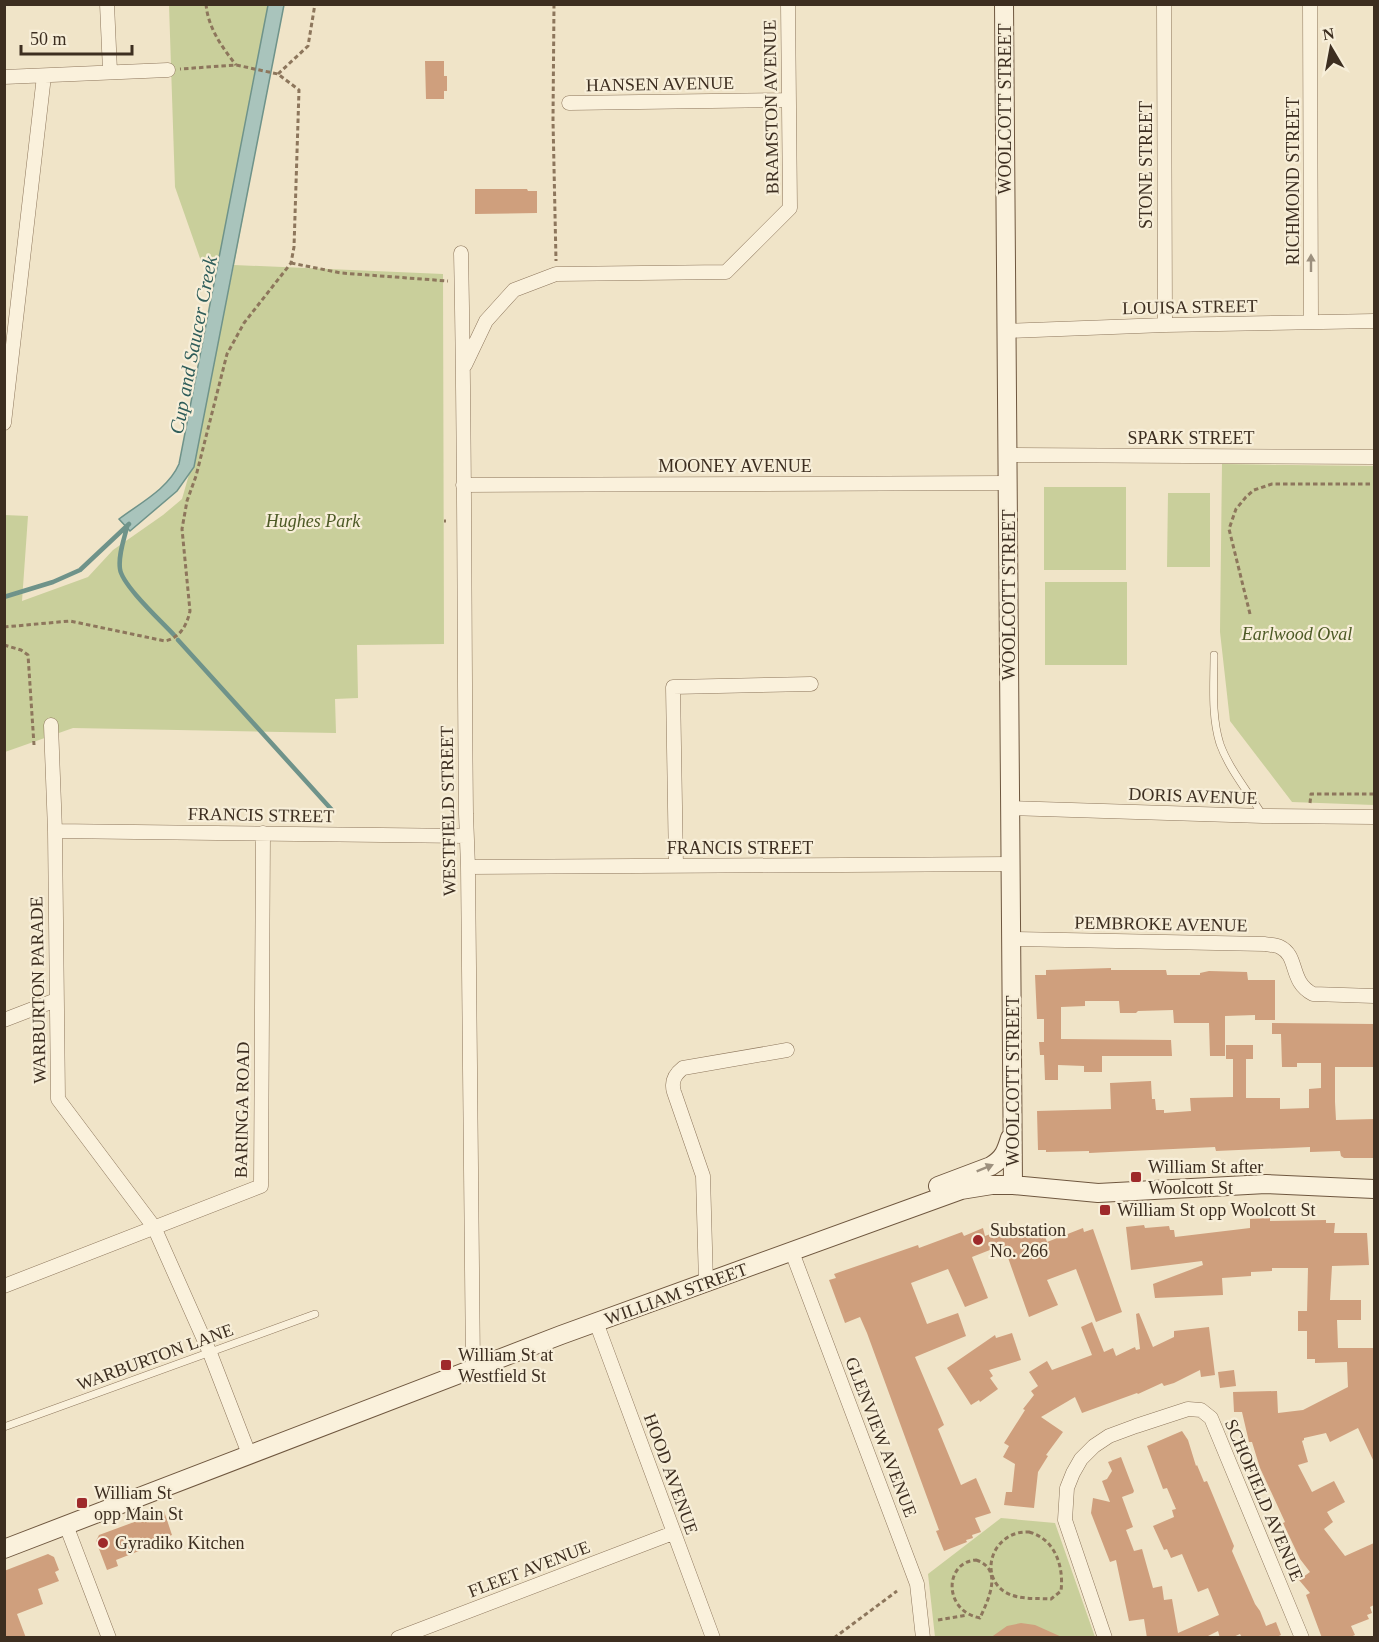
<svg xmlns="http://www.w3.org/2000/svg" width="1379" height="1642" font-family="'Times New Roman',serif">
	<rect width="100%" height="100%" fill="#f0e4c8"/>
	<path fill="#c9cf9b" d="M169,5H283L234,265L443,274L444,644L357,645L358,698L335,699L336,733L73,728L5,752L4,515L28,516L22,601L88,577L113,550L163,515L182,499L190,471L234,265L202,264L175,187Z
		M1222,464L1374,466V805L1292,802L1230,721L1220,632Z
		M1044,487H1126V570H1044Z
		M1168,493H1210V567H1167Z
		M1045,582H1127V665H1045Z
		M1001,1518L1055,1523L1095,1637H935L928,1574Z"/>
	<path fill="#a9c4bc" stroke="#6f938a" stroke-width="1.5" d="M268,5H284L194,467L177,491L130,531L119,519C140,503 168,489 179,464Z"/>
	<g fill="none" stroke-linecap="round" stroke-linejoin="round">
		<path stroke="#6f938a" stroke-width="4.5" d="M127,527C124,540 118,555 120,569C122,585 161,621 174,635
			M4,597L53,582L80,570L129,524
			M178,640L332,810"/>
	</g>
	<path fill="#cf9f7d" d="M425,61H444V76H447V91H444V99H426Z
		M475,189H527L528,191H537V213L475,214Z
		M1111,968V970H1166L1167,975H1200V973L1209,971L1247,972L1248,980H1275V1020H1255V1015L1225,1016V1056H1210L1209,1023H1174L1173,1010L1138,1011L1136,1013H1120L1119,1001H1085V1006L1061,1007V1039L1171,1040L1172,1056H1102V1072H1084V1066L1058,1065V1080H1045L1044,1055H1040L1039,1042H1044V1019H1037L1035,975H1046V970Z
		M1272,1023L1374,1024V1067H1335V1102L1336,1120L1374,1119V1158H1344L1341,1156L1340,1151L1310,1152V1147L1216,1151L1215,1147L1089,1153V1151L1046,1152V1150H1038L1037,1111L1111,1109L1110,1083L1151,1081L1152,1099H1155L1156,1110H1164V1113L1191,1111L1190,1098L1233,1097V1059H1226V1045H1253V1059H1246V1098H1280V1109L1309,1108V1089L1321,1088V1063H1297V1067H1282L1281,1034H1272Z
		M1270,1218V1221L1326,1220V1223H1335L1334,1233H1367L1369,1265L1332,1266L1330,1300H1361V1320H1337L1338,1348H1374V1462L1358,1428L1330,1442L1326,1433L1304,1438V1440L1302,1441L1308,1462L1298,1465L1312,1492L1334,1481L1345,1502L1327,1512L1333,1522L1324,1529L1345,1556L1374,1543V1605L1370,1607L1372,1613L1367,1615L1369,1619L1351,1626L1355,1635L1348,1638H1322L1306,1595L1310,1593L1299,1580L1310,1572L1300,1559L1283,1523L1285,1522L1260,1468L1252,1442H1249L1242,1412H1234L1233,1392L1277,1391L1278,1413L1303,1410L1348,1387L1347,1362L1315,1363V1359H1307V1331H1298V1311H1307L1308,1268H1272V1271L1251,1272V1276L1222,1278L1223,1295L1155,1298L1153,1284L1203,1265L1202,1261L1131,1270L1126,1227L1144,1225L1145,1228L1169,1226L1170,1230H1174L1175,1237L1250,1228V1219Z
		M1009,1227L1011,1232L1014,1231L1016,1237L1042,1228L1047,1242L1083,1228L1084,1232L1093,1229L1122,1312L1096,1322L1076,1269L1047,1280L1058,1305L1029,1317L1006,1252L998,1256L995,1248L972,1257L988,1298L965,1307L948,1269L911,1283L927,1324L958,1313L966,1336L915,1357L944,1425L938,1429L961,1485L976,1478L991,1513L975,1518L981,1532L972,1535L973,1538L966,1540L967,1542L944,1551L936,1531L939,1530L867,1333L860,1317L845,1323L829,1280L836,1278L834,1274L918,1245L919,1248L962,1232L964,1236L983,1228L985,1236Z
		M1139,1313L1153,1347L1174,1337V1331L1209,1327L1215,1375L1201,1377L1200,1370L1174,1383L1164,1386L1162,1383L1138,1394L1137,1393L1082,1413L1075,1397L1041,1417L1063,1432L1046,1455L1048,1456L1038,1472L1034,1508L1004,1505L1006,1492H1012L1015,1464L1003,1457L1009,1446L1004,1443L1025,1410L1023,1409L1034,1395L1031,1391L1038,1386L1029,1372L1047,1361L1052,1370L1092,1355L1081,1327L1092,1322L1104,1352L1113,1348L1116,1356L1135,1347L1136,1350L1140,1349L1136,1314Z
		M1012,1333L1021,1360L989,1370L993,1376L990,1378L998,1389L980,1402L979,1400L971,1405L947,1368L995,1335L996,1338Z
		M1234,1370L1236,1386L1220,1388L1218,1372Z
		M1182,1431L1188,1440L1196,1466L1197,1465L1204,1482L1207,1481L1234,1546L1232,1551L1255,1604L1260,1611L1266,1626L1276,1622L1281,1635L1274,1638H1238L1241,1636L1240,1634L1231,1638H1220L1218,1631L1204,1638H1147L1144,1619L1129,1621L1116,1560L1110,1562L1091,1513L1093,1498L1110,1502L1102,1481L1107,1479L1112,1471L1108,1462L1121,1457L1134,1491L1133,1493L1122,1497L1133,1527L1126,1530L1134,1551L1142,1549L1153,1588L1162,1586L1164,1600L1172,1599L1178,1633L1219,1615L1208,1588L1198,1592L1182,1554L1171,1558L1167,1549L1164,1550L1153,1526L1174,1517L1172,1510L1176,1509L1167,1488L1163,1489L1147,1446Z
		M164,1511L172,1535L138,1548L139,1551L116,1560L118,1566L107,1570L96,1541L99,1535Z
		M48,1554L54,1557L59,1570L55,1572L59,1581L38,1589L43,1604L17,1614L26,1638H4V1571Z
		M1021,1623L1035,1625L1064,1638H990L1007,1626Z"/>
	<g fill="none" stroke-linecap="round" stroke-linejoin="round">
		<g stroke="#8d765c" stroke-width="8">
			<path id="lane" d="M1214,655C1214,684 1211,715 1220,744C1229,769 1249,793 1263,816
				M4,1427L315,1314"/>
		</g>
		<g stroke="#8d765c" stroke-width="15">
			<path id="street" d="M107,4L110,71
				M1164,4L1165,325
				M1310,4L1311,322
				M4,77L168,70
				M569,103L789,100
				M461,253C465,440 464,627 466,814L468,867L473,1368
				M1006,331L1165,325L1374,321
				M465,365L486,321L514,290L556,274L726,272L790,208L788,4
				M4,423L44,76
				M1008,455L1374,457
				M463,485L1008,483
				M51,725L55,831L58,1099L154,1227L210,1353L249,1454
				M1010,808L1263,816L1374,817
				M55,831L466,836
				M676,866L673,687L811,684
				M468,867L1012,864
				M1012,939L1265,944C1270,945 1276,945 1280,947C1299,956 1289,982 1313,994L1374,996
				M4,1020L56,1000
				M792,1252L917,1584L923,1638
				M706,1283L703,1176L674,1092C671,1082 674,1075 683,1068L787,1050
				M4,1286L261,1186L263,833
				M596,1322L713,1638
				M66,1525L109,1638
				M398,1638L673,1533
				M1105,1638L1065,1520L1067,1488L1073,1473L1081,1459L1094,1446L1109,1436L1136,1426L1188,1409L1201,1410L1211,1418L1302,1638"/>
		</g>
		<g stroke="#6f573f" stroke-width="20">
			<path id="secondary" d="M1004,4L1013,1185
				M938,1186L991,1166C1004,1158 1006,1151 1010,1138
				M4,1549L561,1335L961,1190L992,1185H1013L1098,1193L1266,1184L1374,1189"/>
		</g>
		<path stroke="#8d765c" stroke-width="3" stroke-dasharray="4.5 3" stroke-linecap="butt" d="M206,4C208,28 222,47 236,65
			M554,4L553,120L556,261
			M278,74L308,46L315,4
			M291,263L341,273L448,281
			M444,521H446
			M1250,614L1229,529L1236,509L1246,497L1254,490L1272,484H1374
			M4,627L70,621L165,641C180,638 187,625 190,611L182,529L187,501L196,476L227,354L244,323L291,263L294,247L299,90L278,74L236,65L180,69
			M4,645L21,650L28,655L34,745
			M1310,803L1311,794H1374
			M1029,1532C1055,1539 1064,1566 1061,1591L1051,1599C1037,1598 1018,1600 1005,1592C977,1574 994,1530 1029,1532Z
			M976,1560C1004,1569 988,1600 980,1618C943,1611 944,1562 976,1560Z
			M938,1620L967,1615
			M834,1638L897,1591"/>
		<use href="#lane" stroke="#faf1dc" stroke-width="7"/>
		<use href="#street" stroke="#faf1dc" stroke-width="14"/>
		<use href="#secondary" stroke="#faf1dc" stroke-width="18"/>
	</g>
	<defs><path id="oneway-solid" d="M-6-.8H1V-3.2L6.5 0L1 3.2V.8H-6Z" transform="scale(1.5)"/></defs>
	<g fill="#9c907e">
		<use href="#oneway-solid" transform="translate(1311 263) rotate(-90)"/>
		<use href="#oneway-solid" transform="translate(985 1168) rotate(-22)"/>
	</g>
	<g fill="#9e2a2b" stroke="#f7eed8" stroke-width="2">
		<rect x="1130" y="1171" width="12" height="12" rx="3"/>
		<rect x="1099" y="1204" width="12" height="12" rx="3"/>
		<circle cx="978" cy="1240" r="6"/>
		<rect x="440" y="1359" width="12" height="12" rx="3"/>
		<rect x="76" y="1497" width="12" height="12" rx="3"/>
		<circle cx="103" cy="1543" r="6"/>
	</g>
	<g text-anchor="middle" stroke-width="4.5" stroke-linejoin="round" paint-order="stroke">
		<g font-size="18" fill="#3d2e20" stroke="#f7eed8">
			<text transform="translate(660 84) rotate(-1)" y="6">HANSEN AVENUE</text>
			<text transform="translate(771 107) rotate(-91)" y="6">BRAMSTON AVENUE</text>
			<text transform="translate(1005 109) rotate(-90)" y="6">WOOLCOTT STREET</text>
			<text transform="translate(1146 165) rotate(-90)" y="6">STONE STREET</text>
			<text transform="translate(1293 181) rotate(-90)" y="6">RICHMOND STREET</text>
			<text transform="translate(1190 307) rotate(-1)" y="6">LOUISA STREET</text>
			<text x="1191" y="444">SPARK STREET</text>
			<text x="735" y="472">MOONEY AVENUE</text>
			<text transform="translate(1009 595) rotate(-90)" y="6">WOOLCOTT STREET</text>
			<text transform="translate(1193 796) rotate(2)" y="6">DORIS AVENUE</text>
			<text transform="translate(448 811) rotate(-91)" y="6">WESTFIELD STREET</text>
			<text transform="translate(261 815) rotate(1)" y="6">FRANCIS STREET</text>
			<text x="740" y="854">FRANCIS STREET</text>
			<text transform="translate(1161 924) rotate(1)" y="6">PEMBROKE AVENUE</text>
			<text transform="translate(38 990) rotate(-91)" y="6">WARBURTON PARADE</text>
			<text transform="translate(1013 1081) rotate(-90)" y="6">WOOLCOTT STREET</text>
			<text transform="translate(242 1110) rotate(-89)" y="6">BARINGA ROAD</text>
			<text transform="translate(676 1294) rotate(-20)" y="6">WILLIAM STREET</text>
			<text transform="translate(155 1357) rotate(-20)" y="6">WARBURTON LANE</text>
			<text transform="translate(881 1437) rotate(69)" y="6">GLENVIEW AVENUE</text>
			<text transform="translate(671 1474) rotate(70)" y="6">HOOD AVENUE</text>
			<text transform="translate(1264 1500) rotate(67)" y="6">SCHOFIELD AVENUE</text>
			<text transform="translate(529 1569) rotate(-21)" y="6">FLEET AVENUE</text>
		</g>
		<g font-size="18" font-style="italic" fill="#4d5a26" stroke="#f7eed8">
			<text x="313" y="527">Hughes Park</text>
			<text x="1297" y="640">Earlwood Oval</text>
		</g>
		<g font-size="18" fill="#3d2e20" stroke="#f7eed8" text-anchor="start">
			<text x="1148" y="1173">William St after<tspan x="1148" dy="21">Woolcott St</tspan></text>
			<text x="1117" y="1216">William St opp Woolcott St</text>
			<text x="990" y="1236">Substation<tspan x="990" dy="21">No. 266</tspan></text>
			<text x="458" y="1361">William St at<tspan x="458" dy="21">Westfield St</tspan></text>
			<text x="94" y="1499">William St<tspan x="94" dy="21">opp Main St</tspan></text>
			<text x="115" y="1549">Gyradiko Kitchen</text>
		</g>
		<g font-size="20" font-style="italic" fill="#2f5d5a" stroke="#f7eed8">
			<text transform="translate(193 345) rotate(-79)" y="7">Cup and Saucer Creek</text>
		</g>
	</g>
	<rect width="1379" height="1642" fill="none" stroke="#3d2e20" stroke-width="12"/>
	<g transform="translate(1331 48) rotate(350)" stroke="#f7eed8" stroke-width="4.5" paint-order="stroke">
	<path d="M0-4.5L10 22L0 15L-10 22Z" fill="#3d2e20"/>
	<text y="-9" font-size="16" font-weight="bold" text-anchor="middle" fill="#3d2e20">N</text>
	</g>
	<path d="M21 45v9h111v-9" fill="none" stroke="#3d2e20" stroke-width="3"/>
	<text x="30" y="45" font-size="18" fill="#3d2e20" stroke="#f7eed8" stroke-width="4.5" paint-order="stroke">50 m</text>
</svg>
